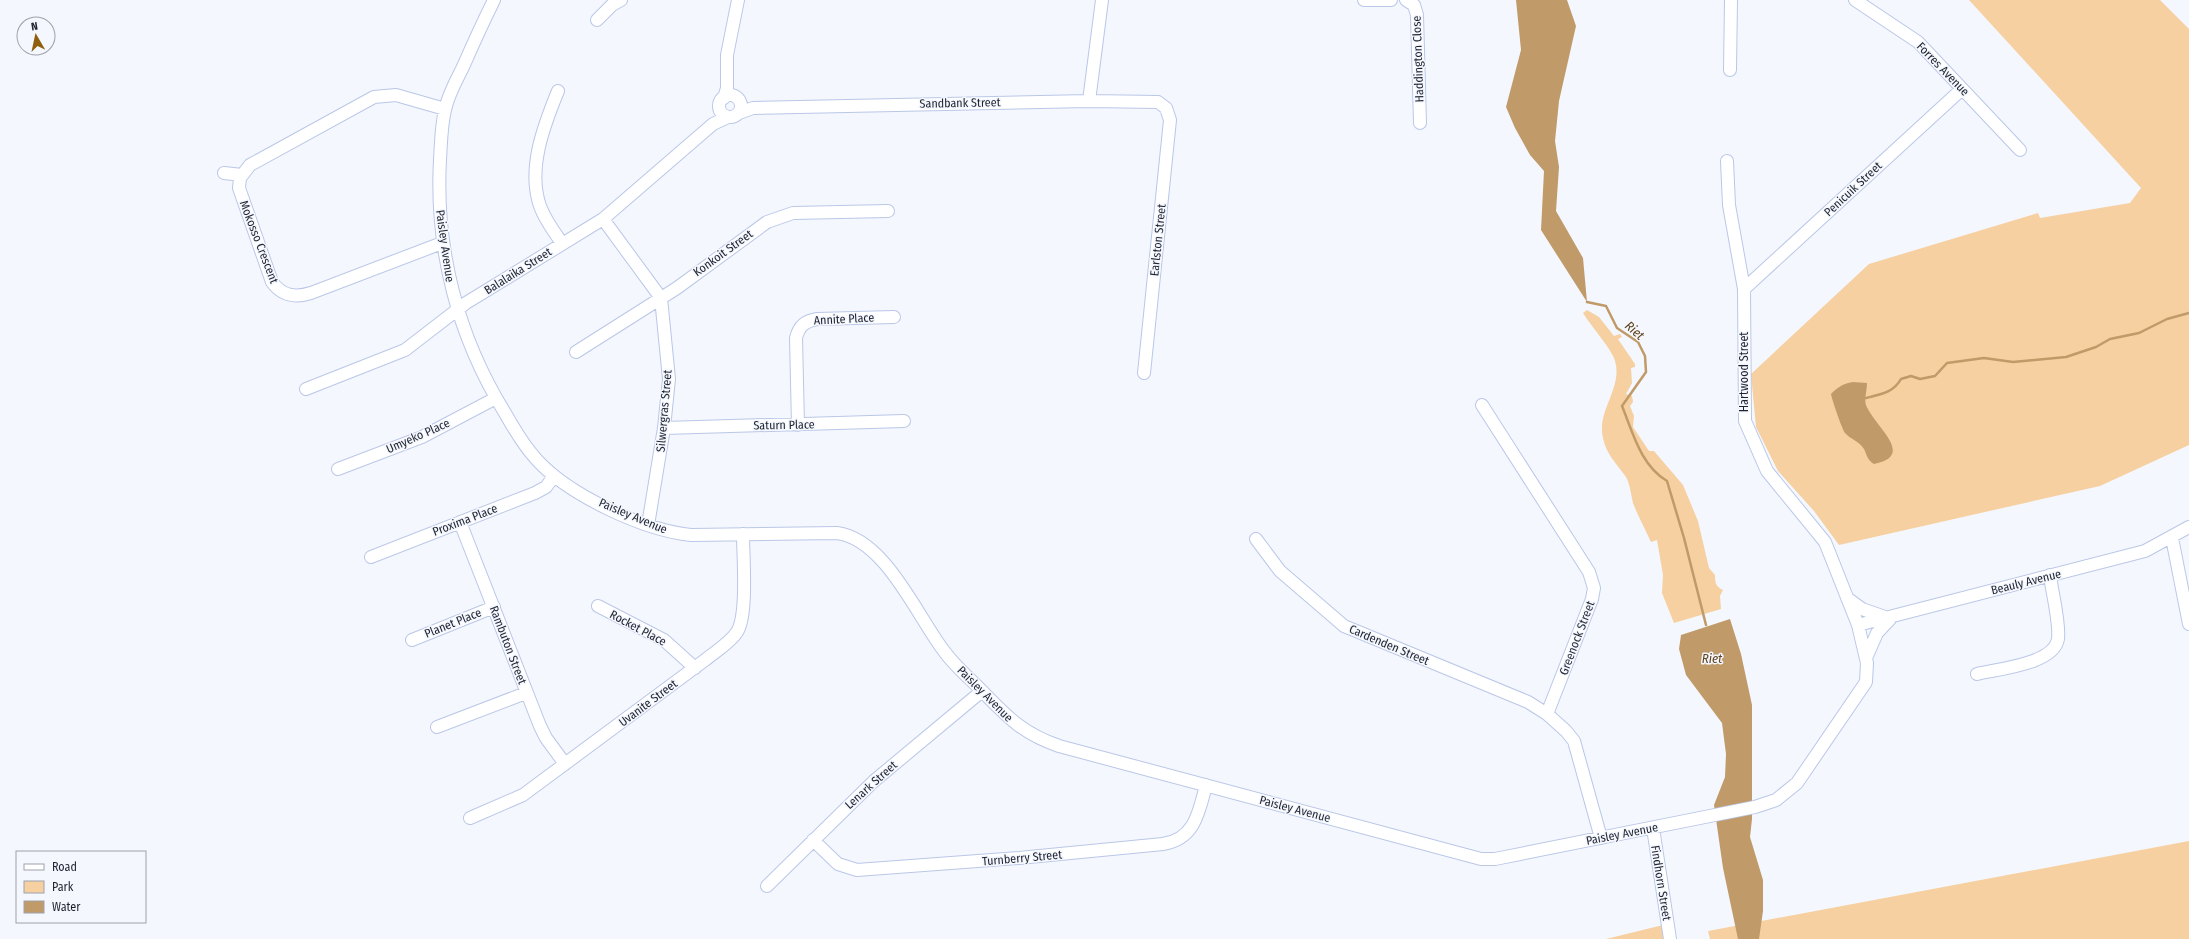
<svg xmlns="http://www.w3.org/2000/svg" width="2189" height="939" font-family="'Fira Sans Condensed',sans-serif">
	<rect width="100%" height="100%" fill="#f4f7fe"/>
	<path fill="#f6d0a0" d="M1969,0H2160L2189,29V445L2100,486L1839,545L1814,511L1778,471L1756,427L1751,374L1869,264L2038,213L2040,218L2130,203L2141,188Z
		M1587,310L1599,317L1614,336L1620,334L1622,337L1618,339L1635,364V367L1631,368L1632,383L1626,394L1632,396L1633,402L1630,406L1634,416L1633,427L1649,451H1654L1683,485L1698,521L1709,568L1715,575C1715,583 1716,587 1723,590L1720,596L1721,609L1674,623L1662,593L1663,575L1657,540L1651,542C1645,529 1638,516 1633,503C1631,495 1630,484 1626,477C1617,464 1606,454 1603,438C1596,410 1625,386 1614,358C1609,346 1591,326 1583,313Z
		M2189,841V939H1710L1708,931Z
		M1663,925V939H1606Z"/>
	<path fill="#c09a68" d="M1516,0H1567L1576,26L1559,101L1555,141L1559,167L1556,211L1583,258L1587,302L1541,230L1544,171L1530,155L1515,128L1506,107L1521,50Z
		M1853,382L1867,383C1867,390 1864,400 1866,405C1874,426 1917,456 1874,464C1867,460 1867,455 1864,449C1859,441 1850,439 1845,433C1842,429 1832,400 1831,394C1838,387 1842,384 1853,382Z
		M1730,619L1741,654L1752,705V819L1750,837L1763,880V911L1759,939H1738L1723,868L1714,805L1725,777L1726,754L1722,723L1686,675L1679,649L1681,635Z"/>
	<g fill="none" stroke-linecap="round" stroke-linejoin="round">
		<path stroke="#c09a68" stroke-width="2.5" d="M1587,302L1606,306L1617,328L1638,342L1645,356L1646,372L1622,406C1633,433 1641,466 1667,481L1684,538L1706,625
			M1866,398C1881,394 1893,393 1901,379L1911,376L1920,379L1935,376L1947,363L1984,358L2013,362L2066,357L2096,347L2110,339L2139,333L2167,319L2189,313"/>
		<g stroke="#bac7e7" stroke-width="14">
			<path id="minor" d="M494,0C483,22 473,44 463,67C456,81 448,95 445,110C441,127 441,144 440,160C435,250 458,337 505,413C514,429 524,446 537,460C569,495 643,530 691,535L837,533C885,539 917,616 944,651C953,664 966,675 977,686C1005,714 1020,733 1059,746L1481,859H1495L1755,807L1776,800L1797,783L1866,682L1867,663L1858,625L1825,542L1767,471L1745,421L1744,289L1729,205L1727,161
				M1364,0H1391
				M1406,0L1414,5L1417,15L1420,123
				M1855,0L1918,42L2020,150
				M597,20L612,5L621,0
				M1730,70L1731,0
				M558,91C544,125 527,169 540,206C545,220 554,232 562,243
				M719 106a11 11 0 1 1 22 0a11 11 0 1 1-22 0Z
				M724,98L727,88V55L738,0
				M1089,101L1102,0
				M739,113L753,108L1089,101L1158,102L1166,108L1170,120L1144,373
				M224,173L242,175
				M603,219L661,298L669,379L664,428L648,525
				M442,243L311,293C295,298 282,296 272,282L239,188L240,178L250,165L374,97L396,95L445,109
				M1744,289L1962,89
				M576,352L677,288L767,222L793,213L888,211
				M306,389L405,350L466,303L603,219L713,124L728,117
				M1482,405L1589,572L1594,588L1592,599L1547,714
				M798,425L796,338C799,326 805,321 817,319L894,317
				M664,428L904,421
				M338,469L422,437L496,398
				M460,522L540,726L546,738L565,764
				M2172,538L2189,624
				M1256,539L1280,571L1344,626L1528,702L1547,714L1566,731L1574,741L1601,838
				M371,557L535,493L546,487L554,476
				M1847,598L1862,609L1885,617
				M598,606L664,640L695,668
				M1858,625L2145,551L2189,527
				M412,640L494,607
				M1866,658L1877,633L1893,616
				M1977,674C1998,669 2054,664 2058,639C2060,622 2052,593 2050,575
				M437,727L526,693
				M470,818L523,795L705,660C716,651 730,643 737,632C748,615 743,556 743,534
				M1653,828L1670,939
				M813,840L838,864L857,870L1019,858L1163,844C1195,839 1199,812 1206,785
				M767,886L874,781L982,691"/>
		</g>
		<use href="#minor" stroke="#fff" stroke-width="12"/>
	</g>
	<g text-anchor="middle" stroke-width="3" stroke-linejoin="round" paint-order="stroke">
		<g font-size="12" fill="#1e232f" stroke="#f4f7fe">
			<text transform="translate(1418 59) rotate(-92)" y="4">Haddington Close</text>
			<text transform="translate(1943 69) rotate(46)" y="4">Forres Avenue</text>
			<text transform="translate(960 103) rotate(-1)" y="4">Sandbank Street</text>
			<text transform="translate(1853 189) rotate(-43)" y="4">Penicuik Street</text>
			<text transform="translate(1158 240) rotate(-84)" y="4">Earlston Street</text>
			<text transform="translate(259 242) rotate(69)" y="4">Mokosso Crescent</text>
			<text transform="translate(445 246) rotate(82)" y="4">Paisley Avenue</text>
			<text transform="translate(723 253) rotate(-36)" y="4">Konkoit Street</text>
			<text transform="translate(518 271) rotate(-32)" y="4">Balalaika Street</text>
			<text transform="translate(844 319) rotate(-3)" y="4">Annite Place</text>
			<text transform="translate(1744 372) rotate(-90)" y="4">Hartwood Street</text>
			<text transform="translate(664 411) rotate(-85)" y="4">Silwergras Street</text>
			<text transform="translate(784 425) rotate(-1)" y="4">Saturn Place</text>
			<text transform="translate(418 436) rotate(-24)" y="4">Umyeko Place</text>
			<text transform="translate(633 516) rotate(23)" y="4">Paisley Avenue</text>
			<text transform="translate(465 520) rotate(-21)" y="4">Proxima Place</text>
			<text transform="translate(2026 582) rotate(-14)" y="4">Beauly Avenue</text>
			<text transform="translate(453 623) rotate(-22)" y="4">Planet Place</text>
			<text transform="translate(638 628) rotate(28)" y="4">Rocket Place</text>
			<text transform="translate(1577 638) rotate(-69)" y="4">Greenock Street</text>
			<text transform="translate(508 645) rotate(69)" y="4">Rambuton Street</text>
			<text transform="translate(1389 645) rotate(23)" y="4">Cardenden Street</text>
			<text transform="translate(985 694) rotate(45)" y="4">Paisley Avenue</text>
			<text transform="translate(648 703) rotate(-37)" y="4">Uvanite Street</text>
			<text transform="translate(871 785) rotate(-42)" y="4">Lenark Street</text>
			<text transform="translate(1295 809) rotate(15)" y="4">Paisley Avenue</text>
			<text transform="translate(1622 834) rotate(-11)" y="4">Paisley Avenue</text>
			<text transform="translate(1022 858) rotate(-5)" y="4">Turnberry Street</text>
			<text transform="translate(1661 883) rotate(81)" y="4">Findhorn Street</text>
		</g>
		<g font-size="13" font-style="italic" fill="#5e421b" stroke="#f4f7fe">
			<text transform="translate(1635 330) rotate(41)" y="5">Riet</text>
			<text x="1712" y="663">Riet</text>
		</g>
	</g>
	<rect x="16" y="851" width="130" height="72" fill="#f4f7fe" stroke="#9ea2ab"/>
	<rect x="24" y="864" width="20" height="6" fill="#ffffff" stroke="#9ea2ab"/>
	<text x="52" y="871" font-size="12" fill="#1e232f">Road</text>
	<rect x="24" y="881" width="20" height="12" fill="#f6d0a0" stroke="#9ea2ab"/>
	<text x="52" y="891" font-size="12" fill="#1e232f">Park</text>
	<rect x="24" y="901" width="20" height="12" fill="#c09a68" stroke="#9ea2ab"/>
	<text x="52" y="911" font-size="12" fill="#1e232f">Water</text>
	<g transform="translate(36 36) rotate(351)"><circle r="19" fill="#f4f7fe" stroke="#9ea2ab"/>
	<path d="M0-3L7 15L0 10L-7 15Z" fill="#905f0c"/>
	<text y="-6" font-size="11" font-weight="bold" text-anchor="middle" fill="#1e232f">N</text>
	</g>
</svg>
